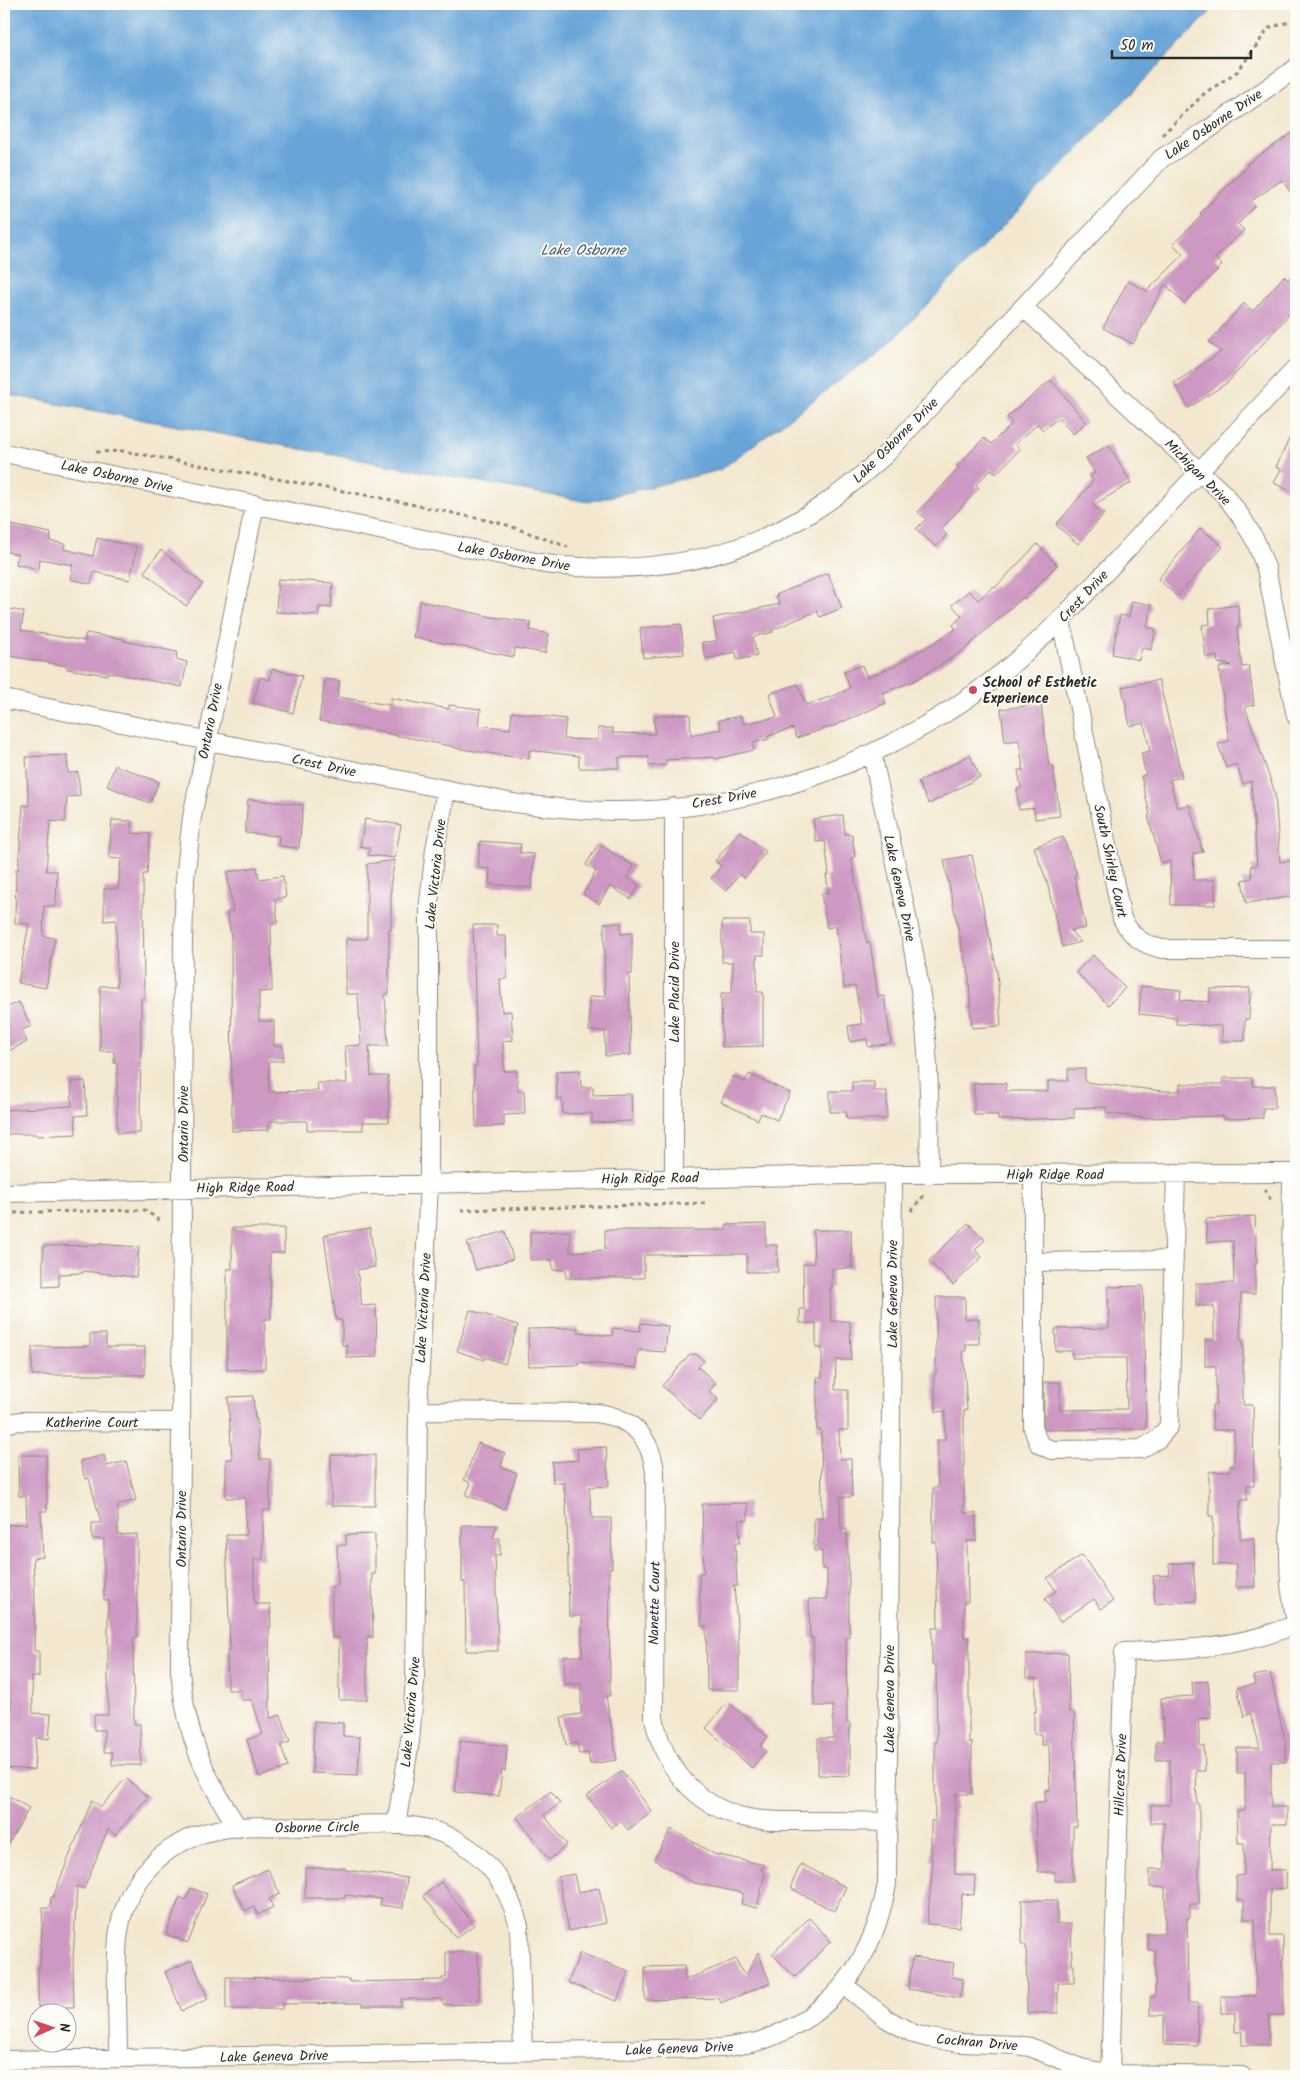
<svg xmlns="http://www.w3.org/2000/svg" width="1300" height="2080" font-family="Kalam,sans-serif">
	<rect width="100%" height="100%" fill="#fdfcf7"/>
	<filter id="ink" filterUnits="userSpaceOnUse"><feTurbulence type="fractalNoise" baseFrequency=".02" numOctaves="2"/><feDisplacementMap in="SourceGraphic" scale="10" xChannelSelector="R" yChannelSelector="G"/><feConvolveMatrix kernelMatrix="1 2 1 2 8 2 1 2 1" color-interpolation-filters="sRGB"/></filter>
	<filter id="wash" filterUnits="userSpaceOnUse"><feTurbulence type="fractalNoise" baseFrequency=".0096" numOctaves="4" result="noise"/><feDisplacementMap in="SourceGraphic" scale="20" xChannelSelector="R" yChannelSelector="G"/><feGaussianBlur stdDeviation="1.12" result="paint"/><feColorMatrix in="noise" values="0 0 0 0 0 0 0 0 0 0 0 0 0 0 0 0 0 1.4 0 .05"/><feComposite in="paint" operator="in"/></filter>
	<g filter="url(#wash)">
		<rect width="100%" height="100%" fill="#f3e7cf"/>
		<path fill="#67a4d8" stroke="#496882" d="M4,4H1218L890,343L720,470L588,502L4,394Z"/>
		<g id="blocks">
			<path fill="#cd98c2" d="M1296,130V200L1282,180L1251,201L1255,206L1238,224L1244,230L1215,258L1222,265L1184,303L1165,284L1133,344L1103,328L1128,281L1147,291L1183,255L1173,244L1202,215L1200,213L1248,166L1247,164Z
				M1296,270V307L1228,382L1189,408L1174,383L1221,352L1209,342L1244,303L1253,311L1284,276L1288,280Z
				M1051,380L1086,422L1073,434L1059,418L1043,430L1038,424L1015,444L1020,449L996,474L991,469L976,485L979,488L941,529L947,535L936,547L916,529L926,519L918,512L959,468L957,466L984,438L991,444L1012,423L1007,417Z
				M1296,424V483L1292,492L1274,483L1281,469L1276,467Z
				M1109,445L1131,483L1093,505L1104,514L1078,544L1056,525L1093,481L1090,476L1095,473L1086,458Z
				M11,525L51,533L50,541L65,544L64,549L93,556L97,538L137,547L130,580L94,572L91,584L70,579L73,565L40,559L39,569L16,564L18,554L6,552Z
				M1201,528L1223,547L1177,596L1158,579Z
				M1037,544L1057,565L1024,599L1023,597L963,651L914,681L882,693L886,703L833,726L797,738L793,728L768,736L769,739L753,743L754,750L715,759L714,757L666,760V765L649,766V757H619V768H579V756L529,750V759L507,756L455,748V747L385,733V732L319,721L325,679L340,681L337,697L390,705L391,698L449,709V705L481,709L479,725L510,729L512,712L566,719L564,739L598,740V728H613V733L655,734L654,716L690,714L691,735L721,729L719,720L741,716L743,724L777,717L769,694L798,684L806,705L838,694L850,688L844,672L862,665L867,677L895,666L956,629L953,625L962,616L952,605L969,591L978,600L994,586L995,588Z
				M161,550L203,584L186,606L144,572Z
				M828,573L842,608L820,617L817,611L772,630L773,632L753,637L757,656L737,660L736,652L706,659L702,642L717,641L713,618L780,604L776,595Z
				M278,579L333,583L331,608L319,607L318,615L276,612Z
				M420,601L492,617L531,622L530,630L549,634L545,653L515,648L514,657L413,637Z
				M1132,601L1152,605L1147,627L1156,629L1151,650L1142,648L1139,660L1112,654L1120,615L1129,617Z
				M1238,605L1240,627H1237L1242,667L1249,666L1254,705L1245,707L1275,793L1280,862L1296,860V896L1246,903L1242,880L1252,878L1251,866L1257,865L1251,781L1243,784L1236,764L1226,768L1218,744L1229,741L1219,668L1232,665L1218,663L1217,656L1206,657L1202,625L1210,624L1209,609Z
				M10,609L24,612L21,630L85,641L86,633L124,639V641L177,652L176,659L187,662L182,687L108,672L107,675L67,669V666L4,655Z
				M681,624L684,654L643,658L640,628Z
				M272,669L302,676L293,713L253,703L260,677L270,680Z
				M1159,680L1182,777L1170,780L1177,808L1189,804L1203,852L1193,854L1194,880H1215V905H1171L1170,861L1161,863L1148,816L1150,815L1141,776L1146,775L1141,753L1150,751L1144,723L1130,726L1122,687Z
				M1041,704L1049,766L1053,765L1060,816L1035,819L1034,808L1019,810L1017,789L1021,788L1018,770H1023L1019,740L1005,742L1001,709Z
				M67,755L68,773L78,772L80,796L67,797L65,822L50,821L46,871H57L56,906H44L43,936L55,938L46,988L18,983L29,924L15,923L16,870H18L23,805L29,806L26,757Z
				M970,755L980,777L929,804L918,782Z
				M115,765L159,782L150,803L107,786Z
				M248,799L303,805L299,848L278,846L279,836L245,833Z
				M843,815L845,834H852L855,857L851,858L867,943L870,942L878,997L884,996L891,1043L868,1047L867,1039L850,1042L848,1026L862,1024L855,986L844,988L836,926L827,928L821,893L829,892L826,875H829L825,841L816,842L813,819Z
				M365,819L401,825L395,858L368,855L370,848L360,846Z
				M112,820L132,821L131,833L150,834L147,874H143L144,999H141L140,1133H117V1063H114V1051H100V986H117L116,920L104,921V889L118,888L121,859L109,858Z
				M740,831L766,852L745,878L740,874L726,891L711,878L721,866L715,861Z
				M1063,837L1077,874L1074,875L1086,928L1070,931L1081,942L1062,947L1047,882L1034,847Z
				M480,841L521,844L520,853L534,854L532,888L489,884L490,869L478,868Z
				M598,844L634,866L627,877L639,885L631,899L610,886L599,904L583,894L596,871L586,865Z
				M972,855L997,971L1001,1026L972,1028L968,966L966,967L944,860Z
				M395,860L391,880V929H389V994H385L388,1046H369L371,1076H388L389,1122H363V1130H307V1121H269V1130L232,1131L231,937L227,912L233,911L227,872L257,867L259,879L283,876L286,897L275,899L278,922L271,923L272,991L259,992V1021H274V1046H283V1061H269V1092L318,1091L317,1083H347L345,1046L361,1045L358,994H346V939H367V864Z
				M722,921H750V934H764V955H757V992H763V1046L722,1047L721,993H732L733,962H722Z
				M604,923H621V934L632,933V974H629L631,1055L605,1056V1031H589V997L605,996Z
				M473,925H497V936H506L507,979H500L502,1012L511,1011L513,1040L503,1041L504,1071H517L518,1091H524L525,1114L504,1115V1126L476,1127L474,1066H477Z
				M1093,955L1125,988L1108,1005L1076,972Z
				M1141,986L1181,990L1180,1000L1210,1002V989L1250,988L1249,1019H1245V1041H1222V1026L1176,1024L1177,1018L1139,1014Z
				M19,1002L31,1026L22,1030L27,1042L4,1053V1009Z
				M1068,1069H1085V1082L1163,1091H1180V1084H1223V1078H1252L1253,1086H1275V1108H1263V1118L1224,1119V1116L1145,1118L1106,1113L1107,1107L1074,1108V1118L998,1120V1115H974V1083H1006V1091H1048V1081H1068Z
				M580,1070L581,1087H593V1095L631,1094L632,1121L592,1123V1113L563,1114L562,1099H557L556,1071Z
				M749,1074L790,1093L777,1120L761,1113L758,1120L721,1102L733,1076L745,1082Z
				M85,1081L87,1115L75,1116L76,1134L37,1136V1134H4V1110L72,1106L71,1082Z
				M852,1082H874V1091H887V1119H847L846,1112H830V1091H852Z
				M1255,1216L1257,1264H1255V1294H1241L1240,1340H1243V1405H1253L1254,1485H1247V1500H1240V1539H1254L1255,1587H1236V1564L1213,1565V1516H1209V1472L1229,1471L1230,1466H1234V1430H1213L1212,1405H1216V1366H1205V1339H1214V1306H1196V1283H1234L1233,1241L1207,1242L1206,1219Z
				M968,1223L985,1240L975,1250L982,1257L953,1285L929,1261Z
				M766,1224V1245H777L778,1272H747V1254L644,1255V1278H566V1270H553L552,1260H530V1232L570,1231V1252L605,1250V1230H726V1225Z
				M232,1228H284V1253H270L271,1319H265V1369L227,1370V1269H232Z
				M370,1228L375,1267L357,1270L362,1306L376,1305L377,1357L347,1358V1345H342V1320H336L324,1235Z
				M813,1230H851L852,1268L832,1269V1288H830L831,1321H850L851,1360H836L835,1390H848V1430H839L840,1459H851L852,1497H840L841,1530L847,1529L849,1583V1637H846L847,1723H850V1776L818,1775V1738H833V1706H814L813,1638H810L809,1599H827V1569H822V1551H814V1518H822L821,1430H817V1377H822V1348H816V1323H800V1309H804L803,1264L814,1263Z
				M505,1231L513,1259L476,1270L467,1243Z
				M99,1244L139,1247L136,1277L83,1271V1273L59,1274V1286L43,1287V1246L99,1245Z
				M1143,1286L1146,1429L1045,1430L1044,1426V1382H1060V1410L1127,1409L1126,1358H1072V1351H1056L1055,1329L1109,1328L1108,1287Z
				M936,1297H965V1319H979V1344H966V1351H963L967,1410H964V1513H976V1541H967L968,1602H964V1637H969V1742H972V1794H955V1874L975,1876L974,1895L962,1894L959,1927L927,1924L933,1860H931V1821H935V1742H937L936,1665H932V1628H938L936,1542H933V1488H938L937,1440H945V1411L936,1412L934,1374H936Z
				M470,1310L518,1325L505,1364L484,1357V1360L457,1351Z
				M641,1323L668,1326L665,1352L638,1350L636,1368L579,1362V1365L529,1366L528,1329L578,1328V1332L612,1336L613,1328L640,1331Z
				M90,1334H106V1347H145V1375H32V1347L90,1346Z
				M690,1354H696L704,1361L698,1367L716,1383L709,1391L718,1399L700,1420L662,1386Z
				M253,1396L255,1419H257L260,1459H270V1510H263V1559H254V1604H270L271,1627H269L270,1718L281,1715L290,1742L281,1745L288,1767L259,1777L247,1740L263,1734L252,1700H241V1690H228L227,1650H230L226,1535H246L245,1498H226V1459H232L228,1397Z
				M478,1443L505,1453L501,1467L517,1473L504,1509L466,1495L471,1483L464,1480Z
				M606,1447L609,1486L589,1487L592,1518H611L612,1568H609L610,1696H606L617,1760L590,1764L588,1753L579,1754L577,1743L566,1745L561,1717L581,1714V1684H565L564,1656H582V1616H569L567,1519L564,1483H553L552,1462L578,1460L577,1449Z
				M18,1455H46L47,1511H41L43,1557L33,1558L35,1600L34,1651H39V1677H32L33,1713L51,1714L49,1739L36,1738L34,1770L7,1768L11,1700H7L6,1597H9L5,1525L27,1524L26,1496H19Z
				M104,1455L107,1466L126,1461L136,1500L118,1505V1535L137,1534V1637L133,1638L134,1724H140L141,1765H112V1752H104V1730H94V1715H108V1600H104V1539H92V1523H101L89,1478L85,1479L80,1461Z
				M331,1455H375V1506H331Z
				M748,1503V1520H739L740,1543H735L737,1586H734L739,1650V1690H707L706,1626H701L699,1573L704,1572L702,1504Z
				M462,1525H497L493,1538H500V1555H495L498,1651H466L465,1582H462Z
				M375,1534V1574H372L373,1637H367V1700H339V1637L332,1638V1586H338L337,1545H346V1535Z
				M1082,1555L1113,1601L1101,1609L1094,1599L1060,1622L1045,1599L1056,1591L1047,1578Z
				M1193,1562L1196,1601L1155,1604L1153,1576L1170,1575L1169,1564Z
				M1068,1653L1069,1712H1074L1077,1827H1073V1881H1055V1872H1038L1035,1802H1045V1790H1050L1049,1745H1041V1734H1034V1712H1036V1678H1026V1654Z
				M1270,1673L1286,1745V1762H1271V1807H1287V1824H1271L1270,1870H1286V1888L1270,1889V1936H1283L1284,2015H1269V2045H1242V2032H1235V2013H1221V1996H1256L1255,1919H1244V1900H1237L1236,1876L1244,1875V1843H1238L1237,1811H1245V1773H1237V1748H1260L1251,1714L1244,1716L1237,1688L1255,1684L1253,1676Z
				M1208,1681L1211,1718L1198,1719L1200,1746H1204L1205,1771H1196L1197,1804H1199V1904H1190V1918H1187L1188,2003H1198L1197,2046L1164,2045V2015H1150V1997H1155V1950H1148L1147,1933H1165V1887H1150V1869H1165L1164,1823H1151V1805H1170V1760H1156V1741H1164L1161,1698L1193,1696L1192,1682Z
				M728,1702L768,1737L760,1746L766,1751L752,1768L706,1728Z
				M314,1721L343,1723V1736L360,1737L358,1775L312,1773Z
				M460,1741L507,1746L505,1771L502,1770L499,1796L455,1792Z
				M622,1771L652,1812L628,1830L621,1821L611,1828L587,1796Z
				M126,1778L148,1797L115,1835L108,1829L84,1889L77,1886L73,1960L74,2007H38V1967H40L43,1908H50L51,1897H53L92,1800L101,1807Z
				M551,1791L560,1803L544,1815L567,1845L549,1860L517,1817Z
				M4,1793L29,1808L4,1852Z
				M671,1829L714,1854L765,1865L761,1869L765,1873L757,1908L741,1904L743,1893L694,1883L654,1860Z
				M801,1864L846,1887L834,1911L792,1889V1883Z
				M305,1868H345V1870L407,1878L403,1908L380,1905L381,1899L345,1895V1898H305Z
				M268,1869L280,1894L269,1899L273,1907L258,1915L254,1907L245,1911L232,1885Z
				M574,1874L578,1892L599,1888L606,1923L569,1931L558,1877Z
				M441,1882L474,1925L456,1938L423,1896Z
				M191,1888L207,1894L188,1943L166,1934L180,1897L186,1900Z
				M1022,1900H1057V1924H1071L1072,1965H1074V1983H1058V2013H1027L1026,1945H1022Z
				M809,1918L831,1941L795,1977L772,1954Z
				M446,1952H478L479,2004L443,2005V1999H401V2006H362V2003L282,2004V2009H226V1977L349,1979V1982L442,1980V1978H446Z
				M758,1952L770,1983L721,2003L719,1998L645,2000V1967L684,1966L685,1980L736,1959L742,1972L747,1974Z
				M580,1953L629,1971L617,2001L568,1983Z
				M913,1957L954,1963L952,1977L963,1979L960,1998L908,1989Z
				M192,1960L208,1999L182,2011L165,1972Z"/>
		</g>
	</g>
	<g filter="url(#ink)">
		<use href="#blocks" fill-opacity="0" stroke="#8f897d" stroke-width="1"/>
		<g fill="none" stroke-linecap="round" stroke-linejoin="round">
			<g stroke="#8f897d" stroke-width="20">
				<path id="minor" d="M1023,307L1199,471L1225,495L1242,518L1256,542L1266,568L1296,716
					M4,453L545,564C639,575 731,564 812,512C838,496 861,476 884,456L1162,158L1209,129L1296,68
					M1061,620L1122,919C1132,937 1143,945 1163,949H1296
					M4,699L513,803C548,807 582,811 617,811C753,811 893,759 999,675C1048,636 1089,590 1131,545C1186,486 1241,427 1296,368
					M872,753C889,836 910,919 922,1003C930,1060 930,1117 929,1174
					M674,807V1177
					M1292,1173L1289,1558L1290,1585L1296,1624
					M1033,1174V1428L1039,1444L1051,1450L1141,1449L1158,1439L1169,1426L1176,1173
					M4,1193L893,1174L1296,1173
					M1033,1262L1174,1260
					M418,1411L597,1413C632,1418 651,1437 655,1472L654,1718C663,1766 695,1805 743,1817C763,1822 784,1821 804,1821C832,1821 860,1821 888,1822
					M4,1424L20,1421L181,1422
					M396,1825L410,1741L415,1681L418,1411L429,1183V902L435,849L446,791
					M238,1828C203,1774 186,1735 180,1671L183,942L185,879L192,817L255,504
					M844,1985L887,2019L914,2034L929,2038L960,2043L1017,2045L1030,2047L1081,2068L1110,2074L1242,2076
					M118,2058C118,2035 117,2013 117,1990C116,1951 115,1915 138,1881C155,1857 180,1839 208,1832C241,1823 277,1827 311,1827C348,1826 388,1821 424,1828C434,1830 444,1834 453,1838C489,1857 509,1888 519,1926L523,2052
					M4,2060L722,2048C736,2046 750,2044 763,2040C836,2014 874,1957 887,1884L893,1174
					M1110,2074L1124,1652C1182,1650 1243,1648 1296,1624"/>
			</g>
			<path stroke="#8f897d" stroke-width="3" stroke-dasharray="4 4" stroke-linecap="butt" d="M1162,135L1205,93L1238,71L1269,28L1296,20
				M96,452L123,451L387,499L504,524L568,547
				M1265,1189L1271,1201
				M461,1210L708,1203
				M911,1211L926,1193
				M39,1212L145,1210L160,1221
				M14,1213L33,1212"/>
			<use href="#minor" stroke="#fff" stroke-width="18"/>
		</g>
	</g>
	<circle fill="#d1495b" stroke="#fdfcf7" stroke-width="2" cx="973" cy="690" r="5"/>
	<g text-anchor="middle" stroke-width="4" stroke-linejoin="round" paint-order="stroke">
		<g font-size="14" fill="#2b2b2b" stroke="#fdfcf7">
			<text transform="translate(1213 124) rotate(-34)" y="5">Lake Osborne Drive</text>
			<text transform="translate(895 440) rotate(-45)" y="5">Lake Osborne Drive</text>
			<text transform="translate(1198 472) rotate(45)" y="5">Michigan Drive</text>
			<text transform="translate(117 476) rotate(12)" y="5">Lake Osborne Drive</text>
			<text transform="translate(514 556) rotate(10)" y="5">Lake Osborne Drive</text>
			<text transform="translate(1083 596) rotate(-47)" y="5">Crest Drive</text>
			<text transform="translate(210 721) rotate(-79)" y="5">Ontario Drive</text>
			<text transform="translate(324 765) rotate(12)" y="5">Crest Drive</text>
			<text transform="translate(724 798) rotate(-10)" y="5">Crest Drive</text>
			<text transform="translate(1111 861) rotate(78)" y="5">South Shirley Court</text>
			<text transform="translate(435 874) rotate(-84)" y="5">Lake Victoria Drive</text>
			<text transform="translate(900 888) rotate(78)" y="5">Lake Geneva Drive</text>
			<text transform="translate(674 992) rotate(-90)" y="5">Lake Placid Drive</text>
			<text transform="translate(183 1124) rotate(-90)" y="5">Ontario Drive</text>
			<text x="1055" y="1179">High Ridge Road</text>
			<text transform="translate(650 1178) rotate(-1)" y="5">High Ridge Road</text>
			<text transform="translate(245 1187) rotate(-1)" y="5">High Ridge Road</text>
			<text transform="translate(892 1294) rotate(-90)" y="5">Lake Geneva Drive</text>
			<text transform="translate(423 1308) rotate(-87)" y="5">Lake Victoria Drive</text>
			<text x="92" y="1427">Katherine Court</text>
			<text transform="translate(181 1529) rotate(-90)" y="5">Ontario Drive</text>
			<text transform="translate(654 1603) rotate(-89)" y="5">Nanette Court</text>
			<text transform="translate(889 1699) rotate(-90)" y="5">Lake Geneva Drive</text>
			<text transform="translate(410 1712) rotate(-85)" y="5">Lake Victoria Drive</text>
			<text transform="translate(1120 1775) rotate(-88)" y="5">Hillcrest Drive</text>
			<text transform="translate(317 1827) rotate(-1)" y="5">Osborne Circle</text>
			<text transform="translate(977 2042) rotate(5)" y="5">Cochran Drive</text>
			<text transform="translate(679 2048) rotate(-2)" y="5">Lake Geneva Drive</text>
			<text transform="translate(274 2056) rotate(-1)" y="5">Lake Geneva Drive</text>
		</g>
		<g font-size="14" font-weight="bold" fill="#2b2b2b" stroke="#fdfcf7" text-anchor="start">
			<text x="983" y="687">School of Esthetic<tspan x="983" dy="16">Experience</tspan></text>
		</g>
		<g font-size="15" font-style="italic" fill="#435b70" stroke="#fdfcf7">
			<text x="583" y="255">Lake Osborne</text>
		</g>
	</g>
	<rect width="1300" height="2080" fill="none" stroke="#fdfcf7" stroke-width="20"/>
	<g transform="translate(52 2028) rotate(88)"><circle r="24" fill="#fdfcf7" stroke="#a9a8a5"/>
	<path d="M0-4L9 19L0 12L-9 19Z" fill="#d1495b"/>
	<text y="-8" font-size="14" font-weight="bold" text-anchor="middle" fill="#2b2b2b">N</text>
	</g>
	<path d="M1112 50v8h139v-8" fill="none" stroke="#2b2b2b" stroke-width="2.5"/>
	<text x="1120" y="50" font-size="15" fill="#2b2b2b" stroke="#fdfcf7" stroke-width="4" paint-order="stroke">50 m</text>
</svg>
